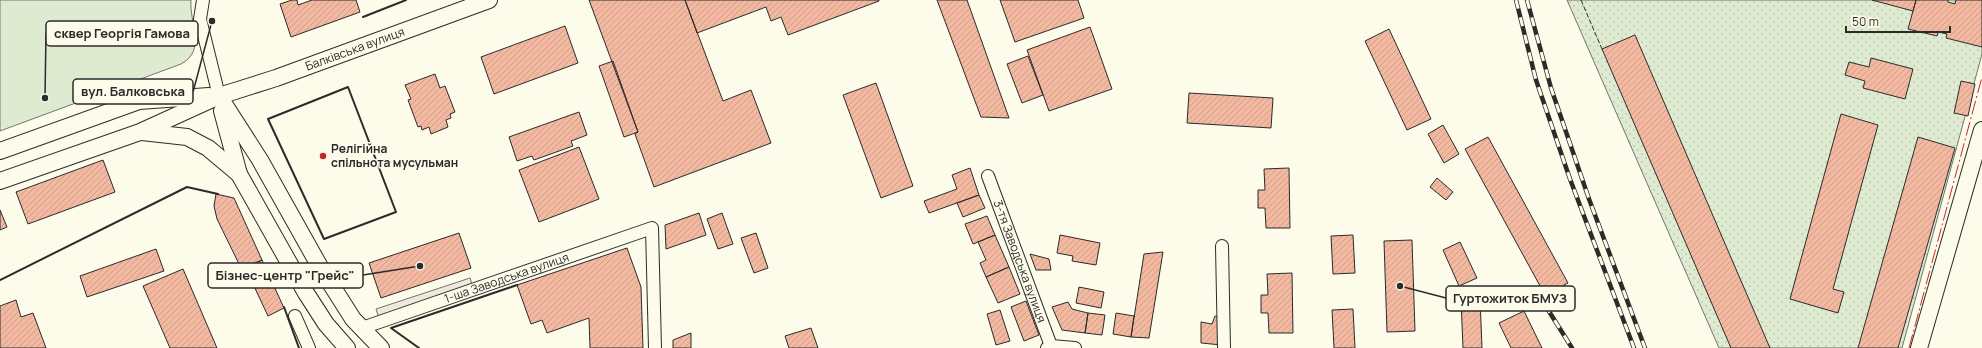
<svg xmlns="http://www.w3.org/2000/svg" width="1982" height="348" font-family="Manrope,sans-serif">
	<defs>
		<pattern id="grass-dots" width="8" height="8" patternUnits="userSpaceOnUse"><rect width="8" height="8" fill="#deebd1"/><path d="M2 2h.1M6 6h.1" fill="none" stroke="#bfcab4" stroke-width="1.8" stroke-linecap="round"/></pattern>
		<pattern id="building-hatch" width="6" height="6" patternUnits="userSpaceOnUse"><rect width="6" height="6" fill="#f2b8a0"/><path d="M-1 1l2-2M0 6l6-6M5 7l2-2" fill="none" stroke="#d09e8a"/></pattern>
	</defs>
	<rect width="100%" height="100%" fill="#fdfbea"/>
	<path fill="url(#grass-dots)" stroke="#74746e" d="M1567,0H1982V54L1902,348H1719Z"/>
	<path fill="#deebd1" stroke="#74746e" d="M0,0H191C189,23 207,50 181,64L0,131Z"/>
	<path fill="#eceadb" stroke="#74746e" d="M470,278L475,294L381,325L376,309Z"/>
	<path fill="url(#building-hatch)" stroke="#2b2b2b" d="M292,0H297L298,5L312,0H356L360,12L291,37L280,4Z
		M589,0H685L723,101L751,90L771,143L654,187L635,134L638,132Z
		M685,0H879V1L788,35L781,17L771,21L766,7L697,33Z
		M937,0H967L1009,118L981,117Z
		M1000,0H1078L1084,18L1015,42Z
		M1872,0H1916L1913,11Z
		M1916,0H1948V2L1955,4L1956,0H1982V47L1946,38L1947,34L1938,32L1937,36L1908,29Z
		M565,26L578,63L494,94L481,57Z
		M1090,27L1112,89L1049,111L1027,50Z
		M1389,29L1431,119L1407,130L1365,41Z
		M1635,35L1770,348H1731L1602,49Z
		M1028,56L1043,95L1022,103L1007,64Z
		M1871,58L1913,69L1905,99L1863,88L1865,81L1845,75L1849,62L1869,67Z
		M613,61L638,132L624,137L599,66Z
		M435,74L440,88L445,86L455,112L450,114L451,118L446,120L448,127L431,134L429,127L422,130L421,126L418,127L408,100L411,99L405,85Z
		M1961,81L1975,84L1968,116L1954,113Z
		M876,83L913,186L881,198L843,95Z
		M1189,93L1273,98L1271,128L1187,123Z
		M579,112L587,135L571,141L573,146L534,160L532,156L517,161L509,137Z
		M1841,114L1878,125L1833,289L1844,292L1838,313L1790,299Z
		M1443,125L1459,154L1444,163L1428,134Z
		M1488,137L1568,283L1564,285L1569,293L1556,300L1551,292L1545,295L1465,149Z
		M1918,137L1955,148L1898,348H1858Z
		M579,147L599,199L539,222L519,170Z
		M103,160L115,192L28,224L16,192Z
		M970,168L979,195L929,213L924,201L957,189L952,175Z
		M1289,168L1290,228H1266L1265,208H1258V190H1265L1264,169Z
		M1437,178L1453,192L1446,200L1430,187Z
		M216,194L234,198L262,260L242,270L217,219L214,206Z
		M979,195L985,208L963,217L957,203Z
		M0,210L7,227L0,230Z
		M699,213L706,235L666,249L665,225Z
		M722,213L733,244L718,249L707,219Z
		M987,216L995,235L973,244L965,224Z
		M459,233L471,268L381,298L369,263Z
		M756,233L768,268L754,273L741,238Z
		M995,235L1009,267L986,277L980,263L986,260L978,242Z
		M1060,235L1100,243L1096,265L1072,261L1073,256L1057,253Z
		M1353,235L1355,273L1333,274L1331,236Z
		M1412,240L1415,331L1387,332L1384,241Z
		M1460,242L1477,278L1459,286L1443,250Z
		M627,248L641,287L643,348H590L589,318L547,333L542,320L531,324L517,285Z
		M156,249L164,271L87,297L80,276Z
		M1163,252L1149,338L1131,337L1144,254Z
		M1030,254L1049,259L1051,270H1036Z
		M262,260L284,308L268,316L245,267Z
		M1009,267L1020,294L998,303L986,277Z
		M183,269L217,348H170L143,286Z
		M1292,273L1293,333H1269L1268,313H1261V295H1268L1267,274Z
		M1079,287L1104,292L1101,308L1076,303Z
		M1480,298L1482,348H1463L1461,299Z
		M16,300L21,317L33,313L46,348H0V306Z
		M1026,301L1039,335L1024,341L1011,307Z
		M1068,302L1072,309L1088,313L1085,333L1062,330L1052,307Z
		M1353,309L1355,348H1334L1332,310Z
		M1000,310L1010,341L996,345L987,314Z
		M1524,311L1542,348H1511L1499,323Z
		M1088,313L1105,315L1102,335L1085,333Z
		M1116,313L1134,316L1131,337L1113,334Z
		M1215,316L1223,319L1222,345L1201,343V322L1212,324Z
		M811,328L818,348H789L785,336Z
		M691,333V348H673V340Z"/>
	<g fill="none" stroke-linecap="round" stroke-linejoin="round">
		<g stroke="#2b2b2b" stroke-width="14">
			<g id="minor">
				<path d="M203,0L200,19L219,96"/>
				<path id="s1" d="M988,176L1051,346"/>
				<path d="M1222,246L1224,348"/>
				<path d="M295,316L309,348"/>
				<path id="s2" d="M362,328L652,228L655,348"/>
				<path d="M1047,348L1051,346L1075,348"/>
			</g>
		</g>
		<g stroke="#2b2b2b" stroke-width="18">
			<g id="tertiary">
				<path d="M219,96L260,160L320,267L353,319L381,348"/>
				<path d="M222,111L239,174L306,293L326,324L347,348"/>
				<path d="M142,132L187,137L208,148L239,174"/>
				<path d="M0,151L139,101L209,96"/>
				<path id="s3" d="M0,181L140,132L219,96L276,78L489,0"/>
				<path d="M1919,348L1982,130"/>
			</g>
		</g>
		<use href="#minor" stroke="#fdfbea" stroke-width="12"/>
		<use href="#tertiary" stroke="#fdfbea" stroke-width="16"/>
		<g stroke="#2b2b2b" stroke-width="4.5">
			<path id="rail" d="M1516,0L1536,80L1570,179L1634,348
				M1527,0L1551,88L1589,199L1645,348
				M1545,305L1572,348"/>
		</g>
		<use href="#rail" stroke="#fdfbea" stroke-width="3" stroke-dasharray="9" stroke-linecap="butt"/>
		<path stroke="#2b2b2b" stroke-width="1" stroke-dasharray="5 2" stroke-linecap="butt" d="M1581,0L1602,49"/>
		<path stroke="#2b2b2b" stroke-width="2" d="M363,17L406,0
			M348,87L396,212L324,239L268,119Z
			M0,280L187,187L218,194
			M284,307L299,348
			M419,348L391,328L517,285"/>
		<path stroke="#c62828" stroke-width="1" stroke-dasharray="14 3 2 3" stroke-linecap="butt" d="M1909,348L1982,77"/>
	</g>
	<circle fill="#c62828" stroke="#fdfbea" stroke-width="1.5" cx="323" cy="156" r="4"/>
	<g text-anchor="middle" stroke-width="3" stroke-linejoin="round" paint-order="stroke">
		<g font-size="12" fill="#2b2b2b" stroke="#fdfbea">
			<text dy="4" stroke="none"><textPath href="#s3" startOffset="379">Балківська вулиця</textPath></text>
			<text dy="4" stroke="none"><textPath href="#s1" startOffset="91">3-тя Заводська вулиця</textPath></text>
			<text dy="4" stroke="none"><textPath href="#s2" startOffset="153">1-ша Заводська вулиця</textPath></text>
		</g>
		<g font-size="12" font-weight="bold" fill="#2b2b2b" stroke="#fdfbea" text-anchor="start">
			<text x="331" y="153">Релігійна<tspan x="331" dy="14">спільнота мусульман</tspan></text>
		</g>
	</g>
	<path fill="none" stroke="#2b2b2b" stroke-width="1.5" d="M45 98L46 33M212 21L193 92M420 266L363 275M1400 286L1446 298"/>
	<g fill="#2b2b2b" stroke="#fdfbea" stroke-width="1.5">
		<circle cx="45" cy="98" r="4"/>
		<circle cx="212" cy="21" r="4"/>
		<circle cx="420" cy="266" r="4"/>
		<circle cx="1400" cy="286" r="4"/>
	</g>
	<g fill="#fdfbea" stroke="#2b2b2b" stroke-width="1.5">
		<rect x="46" y="21" width="152" height="25" rx="4"/>
		<rect x="73" y="79" width="120" height="25" rx="4"/>
		<rect x="208" y="263" width="155" height="25" rx="4"/>
		<rect x="1446" y="286" width="129" height="25" rx="4"/>
	</g>
	<g font-size="13" text-anchor="middle" font-weight="bold" fill="#2b2b2b">
		<text x="122" y="38">сквер Георгія Гамова</text>
		<text x="133" y="96">вул. Балковська</text>
		<text x="285" y="280">Бізнес-центр "Грейс"</text>
		<text x="1510" y="303">Гуртожиток БМУЗ</text>
	</g>
	<path d="M1846 26v6h104v-6" fill="none" stroke="#2b2b2b" stroke-width="2"/>
	<text x="1852" y="26" font-size="12" fill="#2b2b2b" stroke="#fdfbea" stroke-width="3" paint-order="stroke">50 m</text>
</svg>
